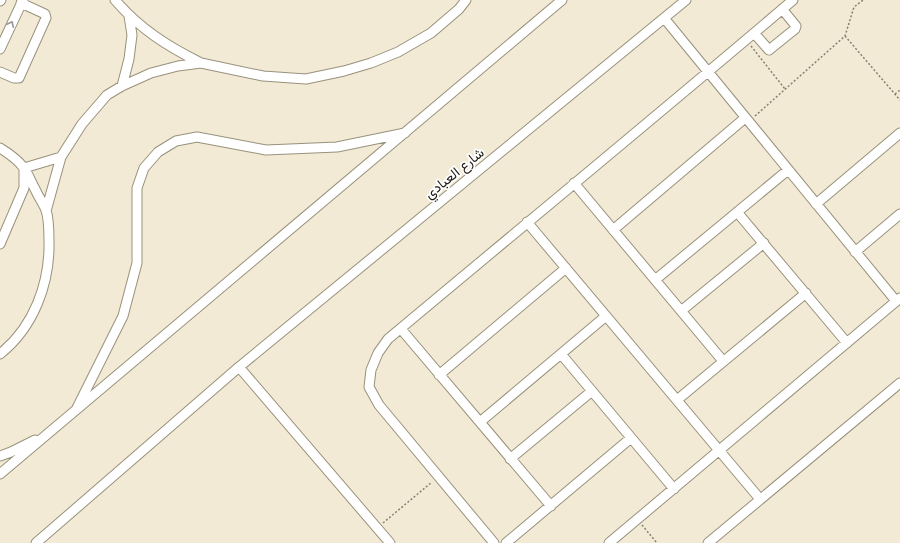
<svg xmlns="http://www.w3.org/2000/svg" width="900" height="543" font-family="'Archivo Narrow',Vazirmatn,sans-serif">
	<rect width="100%" height="100%" fill="#f2ead4"/>
	<g fill="none" stroke-linecap="round" stroke-linejoin="round">
		<g stroke="#98917c" stroke-width="11">
			<path id="minor" d="M115,0C140,29 167,46 201,63
				M0,1L1,0
				M664,18L896,301
				M754,33L769,50L795,29L796,26L782,9
				M0,49L23,0
				M0,72L14,78H19L46,18L45,14L21,3
				M122,86L129,59L132,35L129,16
				M0,148C8,153 17,159 23,167C28,173 31,182 35,189C38,196 43,203 46,210C49,219 49,231 49,241C50,283 34,327 0,354
				M574,183L723,361
				M816,204L900,133
				M46,211L61,157L82,124L107,95L122,86L151,73L178,66L201,63L263,76L306,79L344,71L371,63L398,52L431,33L459,9L466,0
				M737,212L847,343
				M527,222L760,499
				M613,230L745,118
				M0,244L24,188V168L61,157
				M855,252L900,214
				M655,280L788,170
				M681,311L764,243
				M401,329L551,506
				M561,354L674,489
				M239,367L390,543
				M439,375L566,268
				M677,400L806,293
				M77,408L123,316L137,263V188L144,168L158,152L176,141L197,137L266,150L337,147L405,133
				M480,422L606,316
				M0,456L11,452L35,440
				M510,459L592,391
				M0,474L562,0
				M36,543L239,367L686,0
				M494,543L379,405L369,387L371,370L378,353L388,339C523,226 659,114 793,0
				M506,543L631,438
				M609,543L900,298
				M708,543L900,383"/>
		</g>
		<path stroke="#868072" stroke-width="1.5" stroke-dasharray="2 2" stroke-linecap="butt" d="M845,36L900,100
			M751,46L785,89
			M895,94L900,90
			M755,116L845,36L854,7L863,0
			M383,523L432,482
			M642,525L657,543"/>
		<use href="#minor" stroke="#fff" stroke-width="9"/>
	</g>
	<defs><path id="oneway-chevron" d="M-2-3.5L2.5 0L-2 3.5" fill="none" stroke-width="1.6" stroke-linecap="round" stroke-linejoin="round"/></defs>
	<use stroke="#9a9895" href="#oneway-chevron" transform="translate(11 24) rotate(-65)"/>
	<g text-anchor="middle" stroke-width="3.5" stroke-linejoin="round" paint-order="stroke">
		<g font-size="14" fill="#1e1b14" stroke="#fff">
			<text transform="translate(454 173) rotate(-39)" y="5">شارع العبادي</text>
		</g>
	</g>
</svg>
